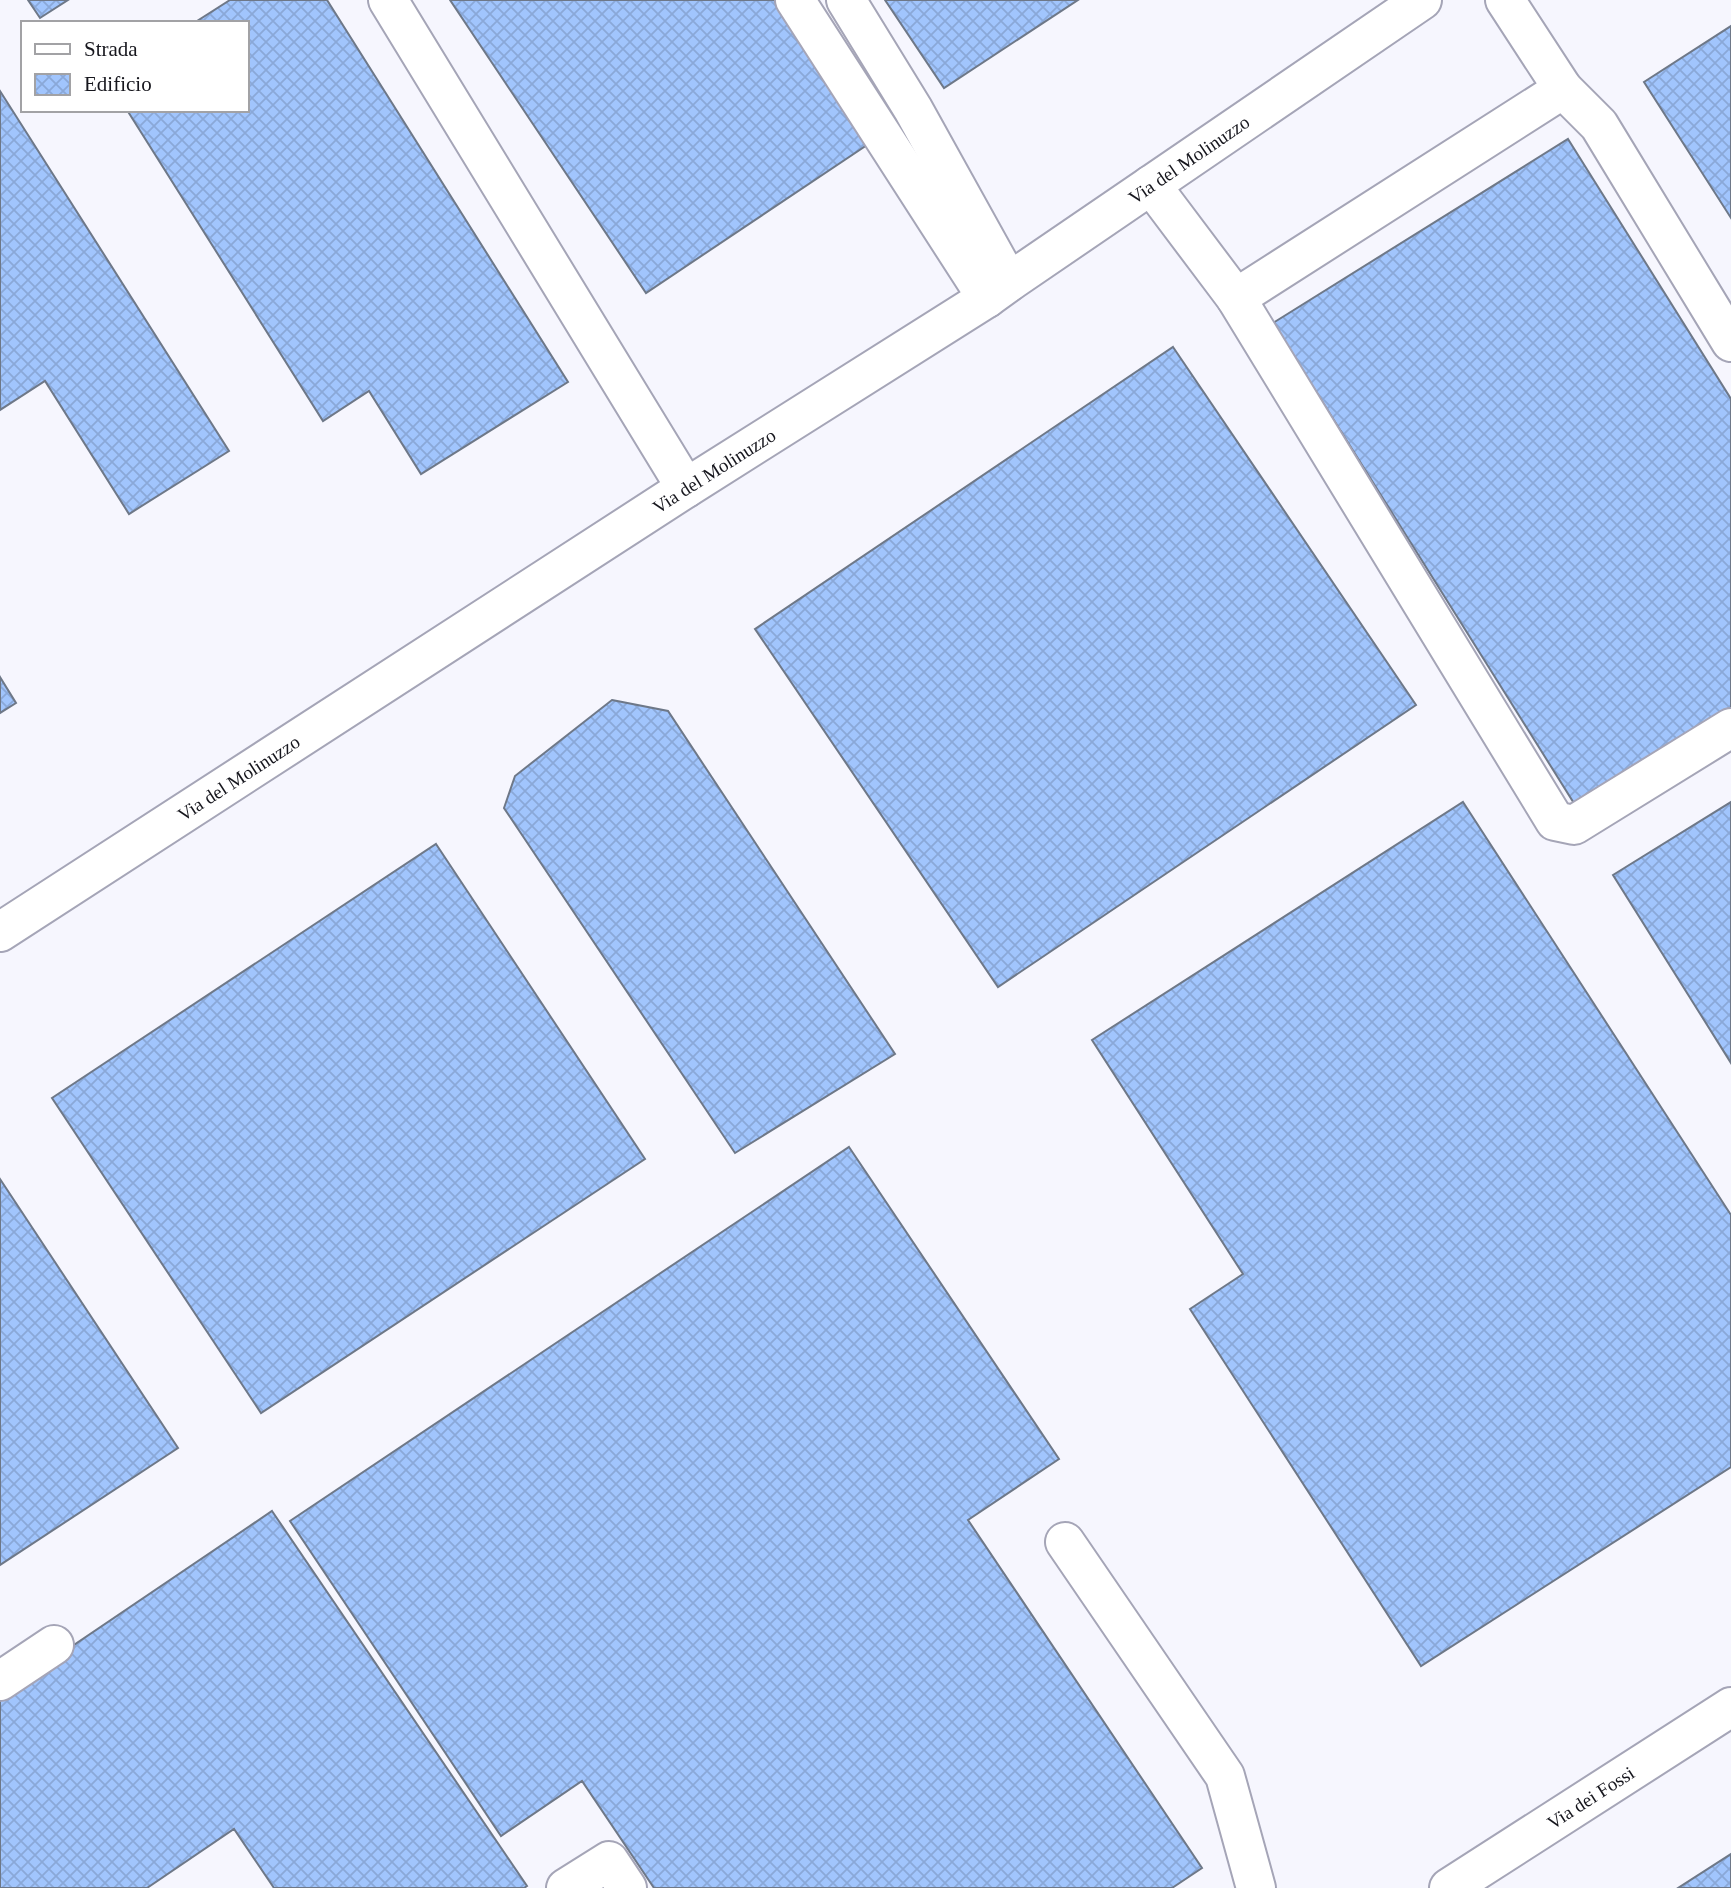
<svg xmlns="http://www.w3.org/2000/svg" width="1731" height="1888" font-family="Georgia,serif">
	<defs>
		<pattern id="building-cross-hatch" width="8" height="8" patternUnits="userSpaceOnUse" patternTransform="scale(1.75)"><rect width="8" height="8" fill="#a1c5fd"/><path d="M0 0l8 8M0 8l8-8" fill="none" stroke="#8aa8d8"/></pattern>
	</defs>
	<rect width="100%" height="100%" fill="#f6f6fe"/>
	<path fill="url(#building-cross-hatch)" stroke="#6e7888" stroke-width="2" d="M28,0H68L40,18Z
		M230,0H327L568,382L421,474L369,391L323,421L127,110H247V23H194Z
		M450,0H774L870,143L646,293Z
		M885,0H1078L944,88Z
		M1731,26V218L1644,82Z
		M0,91L229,451L129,514L45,381L0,410Z
		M1568,139L1731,399V712L1577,808L1273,323Z
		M1173,347L1416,705L998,987L755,629Z
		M0,677L16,703L0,713Z
		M612,700L668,711L895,1054L735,1153L504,808L515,776Z
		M1463,802L1731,1215V1467L1421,1666L1190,1309L1243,1274L1092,1040Z
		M1731,802V1063L1613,875Z
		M436,844L645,1159L261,1413L52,1098Z
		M849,1147L1059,1459L968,1520L1202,1868L1172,1888H654L582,1781L501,1836L290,1521Z
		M0,1179L178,1448L0,1565Z
		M272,1511L527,1886L524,1888H274L234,1829L147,1888H0V1695Z
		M1731,1854V1888H1678Z"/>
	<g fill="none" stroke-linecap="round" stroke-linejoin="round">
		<g stroke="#a5a5b7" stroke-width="42">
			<g id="minor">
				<path d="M388,0L686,488"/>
				<path d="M795,0L987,298"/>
				<path d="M846,0L913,109L1009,282"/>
				<path d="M1563,89L1599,125L1731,342"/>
				<path d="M1151,185L1236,298L1563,89L1505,0"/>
				<path d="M1236,298L1555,821L1574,825L1731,728"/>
				<path id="s1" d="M0,932L686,488L987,298L1009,282L1422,0"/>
				<path d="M1065,1542L1225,1776L1256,1888"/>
				<path d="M0,1681L54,1645"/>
				<path d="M566,1888L609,1861L627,1888"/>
				<path id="s2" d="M1449,1888L1731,1707"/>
			</g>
		</g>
		<use href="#minor" stroke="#fff" stroke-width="38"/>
	</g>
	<g text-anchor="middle" stroke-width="5" stroke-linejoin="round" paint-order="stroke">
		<g font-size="19" fill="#16161d" stroke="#fff">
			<text dy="7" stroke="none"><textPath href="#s1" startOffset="1418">Via del Molinuzzo</textPath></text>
			<text dy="7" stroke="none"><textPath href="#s1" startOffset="850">Via del Molinuzzo</textPath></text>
			<text dy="7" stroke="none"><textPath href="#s1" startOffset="284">Via del Molinuzzo</textPath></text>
			<text dy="7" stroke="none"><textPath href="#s2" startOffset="168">Via dei Fossi</textPath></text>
		</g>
	</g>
	<rect x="21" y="21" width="228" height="91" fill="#ffffff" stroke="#a2a2a5" stroke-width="2"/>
	<rect x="35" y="44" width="35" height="10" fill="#ffffff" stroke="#a2a2a5" stroke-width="2"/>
	<text x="84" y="56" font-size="21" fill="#16161d">Strada</text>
	<rect x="35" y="74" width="35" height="21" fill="url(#building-cross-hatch)" stroke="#a2a2a5" stroke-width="2"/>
	<text x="84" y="91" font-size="21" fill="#16161d">Edificio</text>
</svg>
